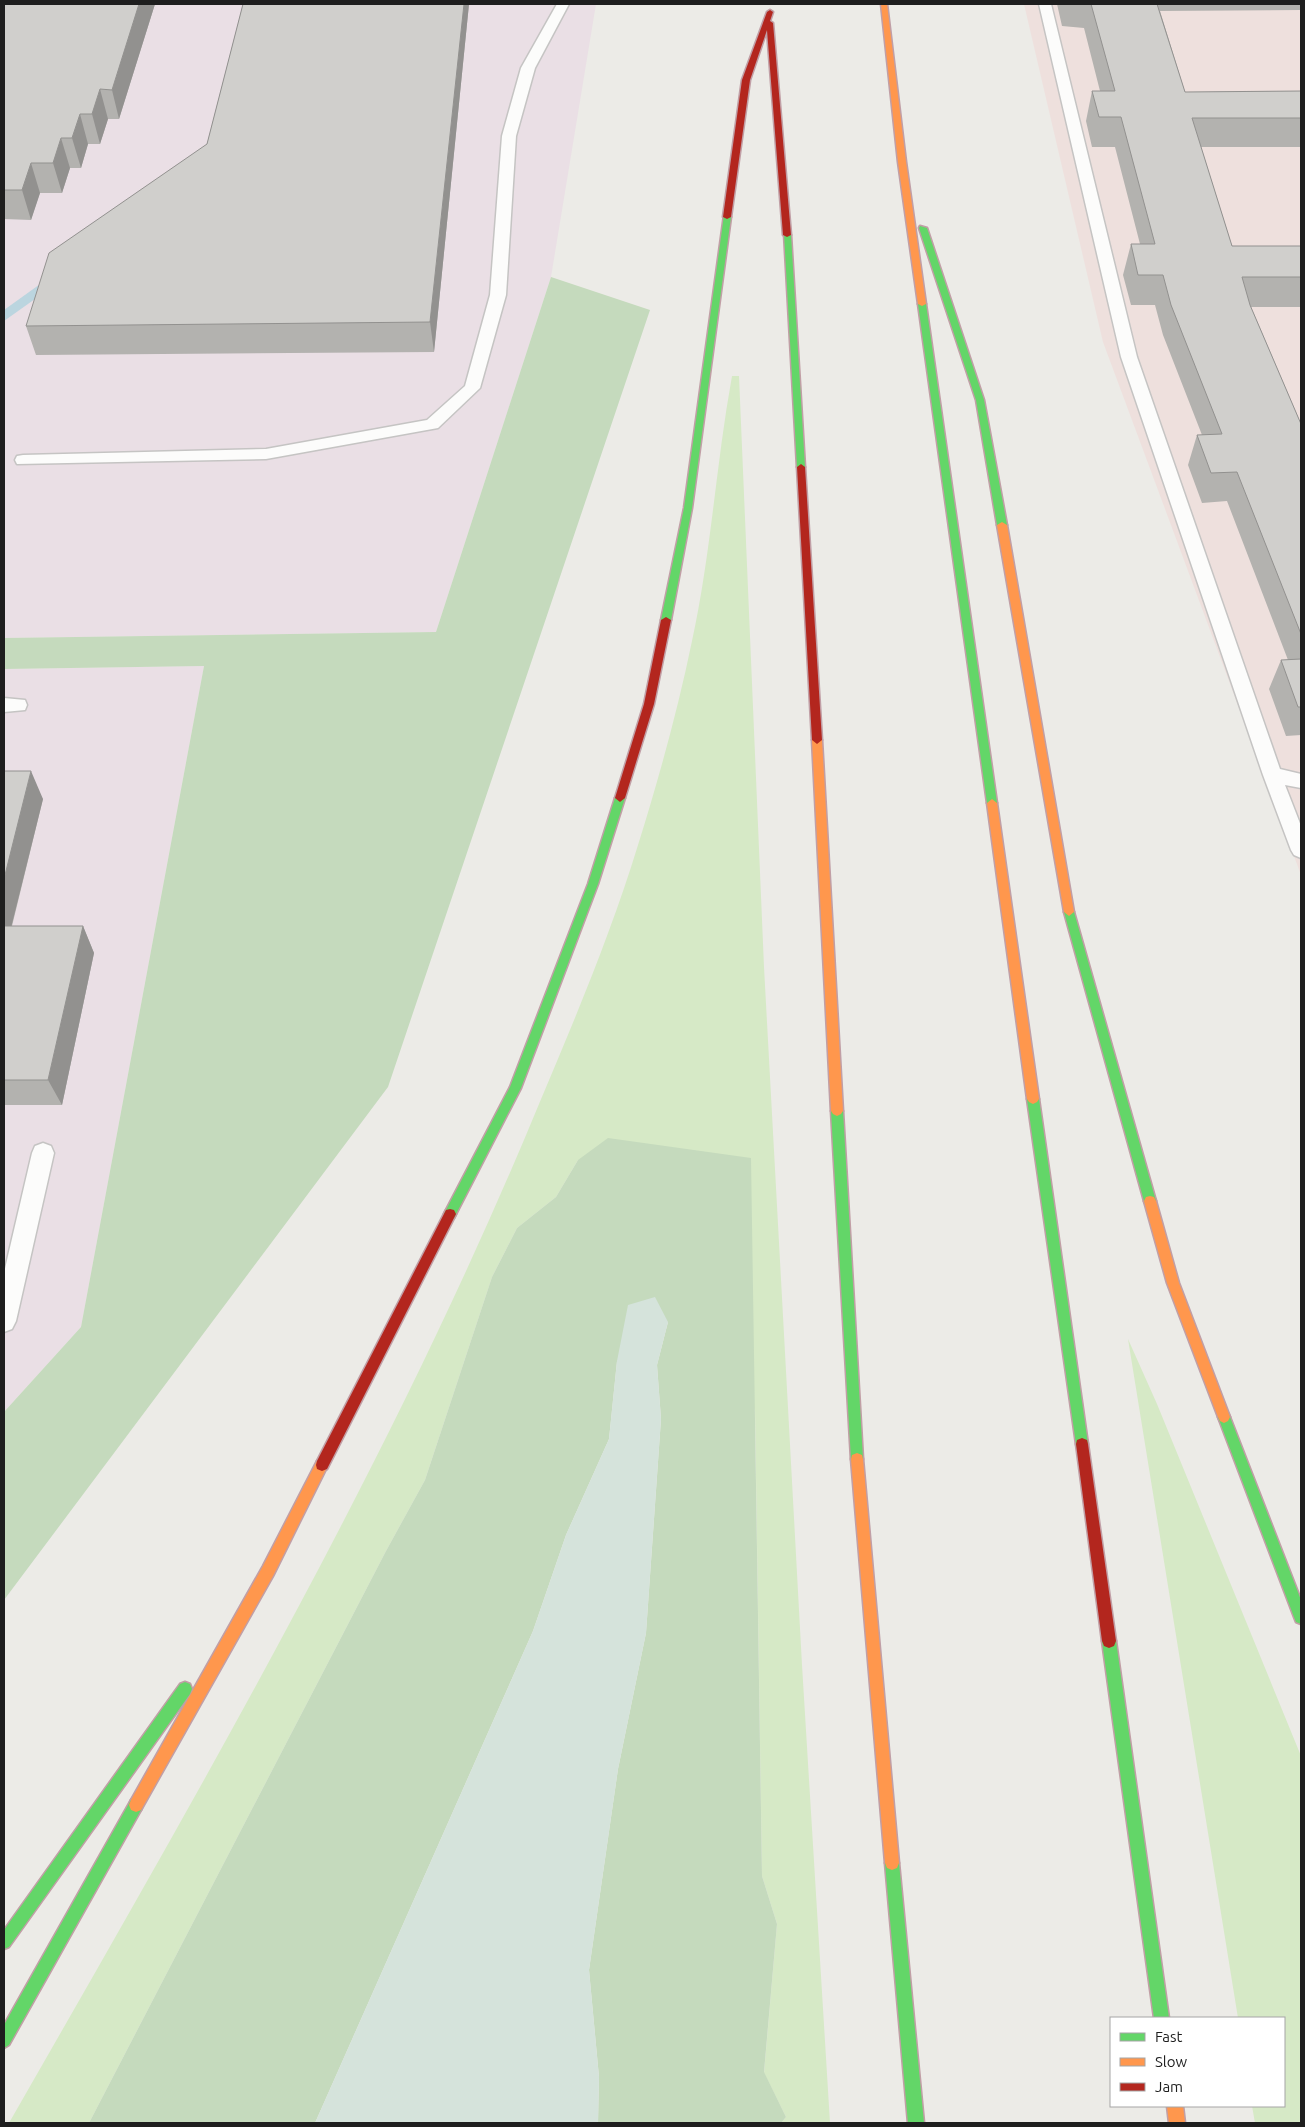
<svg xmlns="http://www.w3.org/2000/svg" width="1305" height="2127" font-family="Ubuntu,sans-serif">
	<rect width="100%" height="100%" fill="#ecebe7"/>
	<path fill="#eee0dd" d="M1024,4H1301V875L1103,342Z"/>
	<path fill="#eadfe5" d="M4,4H596L551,277L436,632L4,638Z
		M204,666L81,1327L4,1412V669Z"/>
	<path fill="#d6e9c6" d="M732,376H739L764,967L802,1665L830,2123H781L786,2117L764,2073L777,1924L762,1876L755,1410L578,1160L556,1197L517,1228L492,1277L425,1480L386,1551L89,2123H9C199,1791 393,1458 539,1104C575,1019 611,933 638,845C659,778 678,709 692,641C711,554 716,464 732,376Z
		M1128,1339L1157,1404L1301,1756V2123H1255L1252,2106H1284V2018H1238Z"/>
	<path fill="#c5dabd" d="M551,277L650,310L388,1087L4,1600V1412L81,1327L204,666L4,669V638L436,632Z
		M608,1138L751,1158L762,1876L777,1924L764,2072L786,2117L781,2123H598L599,2077L589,1970L618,1769L646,1633L661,1419L657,1365L668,1322L617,1361L609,1439L566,1535L533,1631L315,2123H89L386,1551L425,1480L492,1277L517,1228L556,1197L578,1160Z"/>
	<path fill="#d5e3db" d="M655,1297L668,1322L657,1365L661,1419L646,1633L618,1769L589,1970L599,2077L598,2123H315L533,1631L566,1535L609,1439L617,1361L628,1305Z"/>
	<path fill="#bbd5df" d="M43,282L42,294L4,321V310Z"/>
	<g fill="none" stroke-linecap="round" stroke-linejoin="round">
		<g stroke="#c5c4c3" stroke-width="3">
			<path id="lane" d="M557,4H569L535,68L516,136L506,295L480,388L438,428L266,459L17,464L15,460L17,456L23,455L266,449L427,420L465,386L490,295L502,136L521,68Z
				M1039,4H1051L1137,357L1280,769L1301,774V788L1285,785L1301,826V858L1294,855L1291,850L1263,775L1121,357Z
				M4,698L25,700L27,705L25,710L4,712Z
				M43,1143L51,1146L54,1153L16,1321L12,1329L4,1332V1273L32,1153L35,1146Z"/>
		</g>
		<g stroke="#c19fa6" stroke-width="3">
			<path id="fast" d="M724,215L731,217L692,508L671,620L666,623L661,620L684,508Z
				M920,226L927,228L984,400L1007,525L1002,528L997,525L976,400L919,228Z
				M784,233L791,235L805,467L801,470L797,467Z
				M919,302L926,304L997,803L992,807L987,803L918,304Z
				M620,794L625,798L598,884L521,1088L454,1218L450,1219L446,1218L444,1214L446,1210L510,1087L588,884L615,798Z
				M1069,908L1074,912L1156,1201L1154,1205L1150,1206L1146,1205L1144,1201L1064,912Z
				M1033,1094L1037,1096L1039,1099L1088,1444L1087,1448L1082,1450L1077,1448L1076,1444L1027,1099L1029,1096Z
				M837,1106L841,1108L843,1111L863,1459L862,1463L857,1465L852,1463L851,1459L831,1111L833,1108Z
				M1224,1411L1228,1413L1230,1417L1301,1600V1624L1296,1622L1294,1617L1218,1417L1220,1413Z
				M1109,1634L1114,1636L1116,1641L1169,2018H1154L1102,1641L1104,1636Z
				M185,1682L190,1684L192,1689L190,1694L9,1947L4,1949V1930L180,1684Z
				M136,1798L141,1800L143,1805L141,1810L9,2045L4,2048V2025L131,1800Z
				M892,1856L897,1858L899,1863L924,2123H908L885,1863L887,1858Z"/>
		</g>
		<g stroke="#c19fa6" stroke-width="3">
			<path id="slow" d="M881,4H887L906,162L926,304L922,306L918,304L898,162Z
				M1002,522L1007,525L1074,912L1069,916L1064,912L997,525Z
				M817,736L822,740L843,1111L841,1114L837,1116L833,1114L831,1111L812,740Z
				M992,799L997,803L1039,1099L1037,1102L1033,1104L1029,1102L1027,1099L987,803Z
				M1150,1196L1154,1197L1156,1201L1179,1283L1230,1417L1228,1421L1224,1423L1220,1421L1218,1417L1167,1283L1144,1201L1146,1197Z
				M857,1453L862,1455L863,1459L899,1863L897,1868L892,1870L887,1868L885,1863L851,1459L852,1455Z
				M322,1459L327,1461L328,1465L273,1576L141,1810L136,1812L131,1810L129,1805L131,1800L263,1566L317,1461Z
				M1167,2106H1183L1185,2123H1169Z"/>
		</g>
		<g stroke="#c19fa6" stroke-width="3">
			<path id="jam" d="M770,10L773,12L770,21L773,23L791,235L787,237L783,235L767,30L750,80L731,217L727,219L723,217L742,80L767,12Z
				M801,464L805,467L822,740L817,744L812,740L797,467Z
				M666,617L671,620L654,704L625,798L620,802L615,798L644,704L661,620Z
				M450,1209L454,1210L456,1214L454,1218L327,1469L322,1471L317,1469L316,1465L317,1461L446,1210Z
				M1082,1438L1087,1440L1088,1444L1116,1641L1114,1646L1109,1648L1104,1646L1102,1641L1076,1444L1077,1440Z"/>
		</g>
		<use href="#lane" fill="#fcfcfb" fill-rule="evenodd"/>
		<use href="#fast" fill="#63d668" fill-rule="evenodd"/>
		<use href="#slow" fill="#ff974d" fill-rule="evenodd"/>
		<use href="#jam" fill="#b3261e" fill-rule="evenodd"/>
	</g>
	<path fill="#b3b2af" d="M4,4H155L119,119H108L100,144H88L81,168H70L62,193H40L31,220L4,219Z
		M243,4H469L434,352L36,355L26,326L207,144Z
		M1057,4H1301V10L1160,11L1185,92L1301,91V147H1201L1232,246H1301V307H1251L1301,424V735L1286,736L1269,689L1281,660H1288L1227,501L1202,503L1188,465L1197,435H1202L1163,335L1155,305H1131L1123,275L1131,244H1140L1115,147H1092L1086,121L1092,91H1100L1084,28L1062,26Z
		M4,771L43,799L12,926H83L94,953L62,1105H4Z"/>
	<path fill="#92918f" d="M139,4H155L119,119L112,90Z
		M464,4H469L434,352L430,322Z
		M100,89L108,119L100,144L92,114Z
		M80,114L88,144L81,168L72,138Z
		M61,138L70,168L62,193L53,163Z
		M31,163L40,193L31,220L22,190Z
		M31,771L43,799L5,952L4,949V879Z
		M83,926L94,953L62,1105L48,1080Z"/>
	<path fill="#d0cfcc" stroke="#92918f" d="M4,4H139L112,90L100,89L92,114H80L72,138H61L53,163H31L22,190H4Z
		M243,4H464L430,322L26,326L49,253L207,144Z
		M1091,4H1157L1185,92L1301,91V118H1192L1232,246H1301V277H1242L1250,305L1301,424V634L1237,472L1211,473L1197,435L1222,434L1171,305L1163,275H1138L1131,244H1155L1121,117H1099L1092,91H1115Z
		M1301,659V707H1298L1281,660Z
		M4,771H31L4,879Z
		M4,926H83L48,1080H4Z"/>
	<rect width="1305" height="2127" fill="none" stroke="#1e1e1e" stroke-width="10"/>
	<rect x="1110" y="2017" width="175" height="90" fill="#ffffff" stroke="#a5a5a5"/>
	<rect x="1120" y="2033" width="25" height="8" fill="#63d668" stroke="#a5a5a5"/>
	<text x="1155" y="2042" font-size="15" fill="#1e1e1e">Fast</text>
	<rect x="1120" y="2058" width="25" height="8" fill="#ff974d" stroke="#a5a5a5"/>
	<text x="1155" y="2067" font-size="15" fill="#1e1e1e">Slow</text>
	<rect x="1120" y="2083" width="25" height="8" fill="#b3261e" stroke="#a5a5a5"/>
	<text x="1155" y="2092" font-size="15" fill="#1e1e1e">Jam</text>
</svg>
